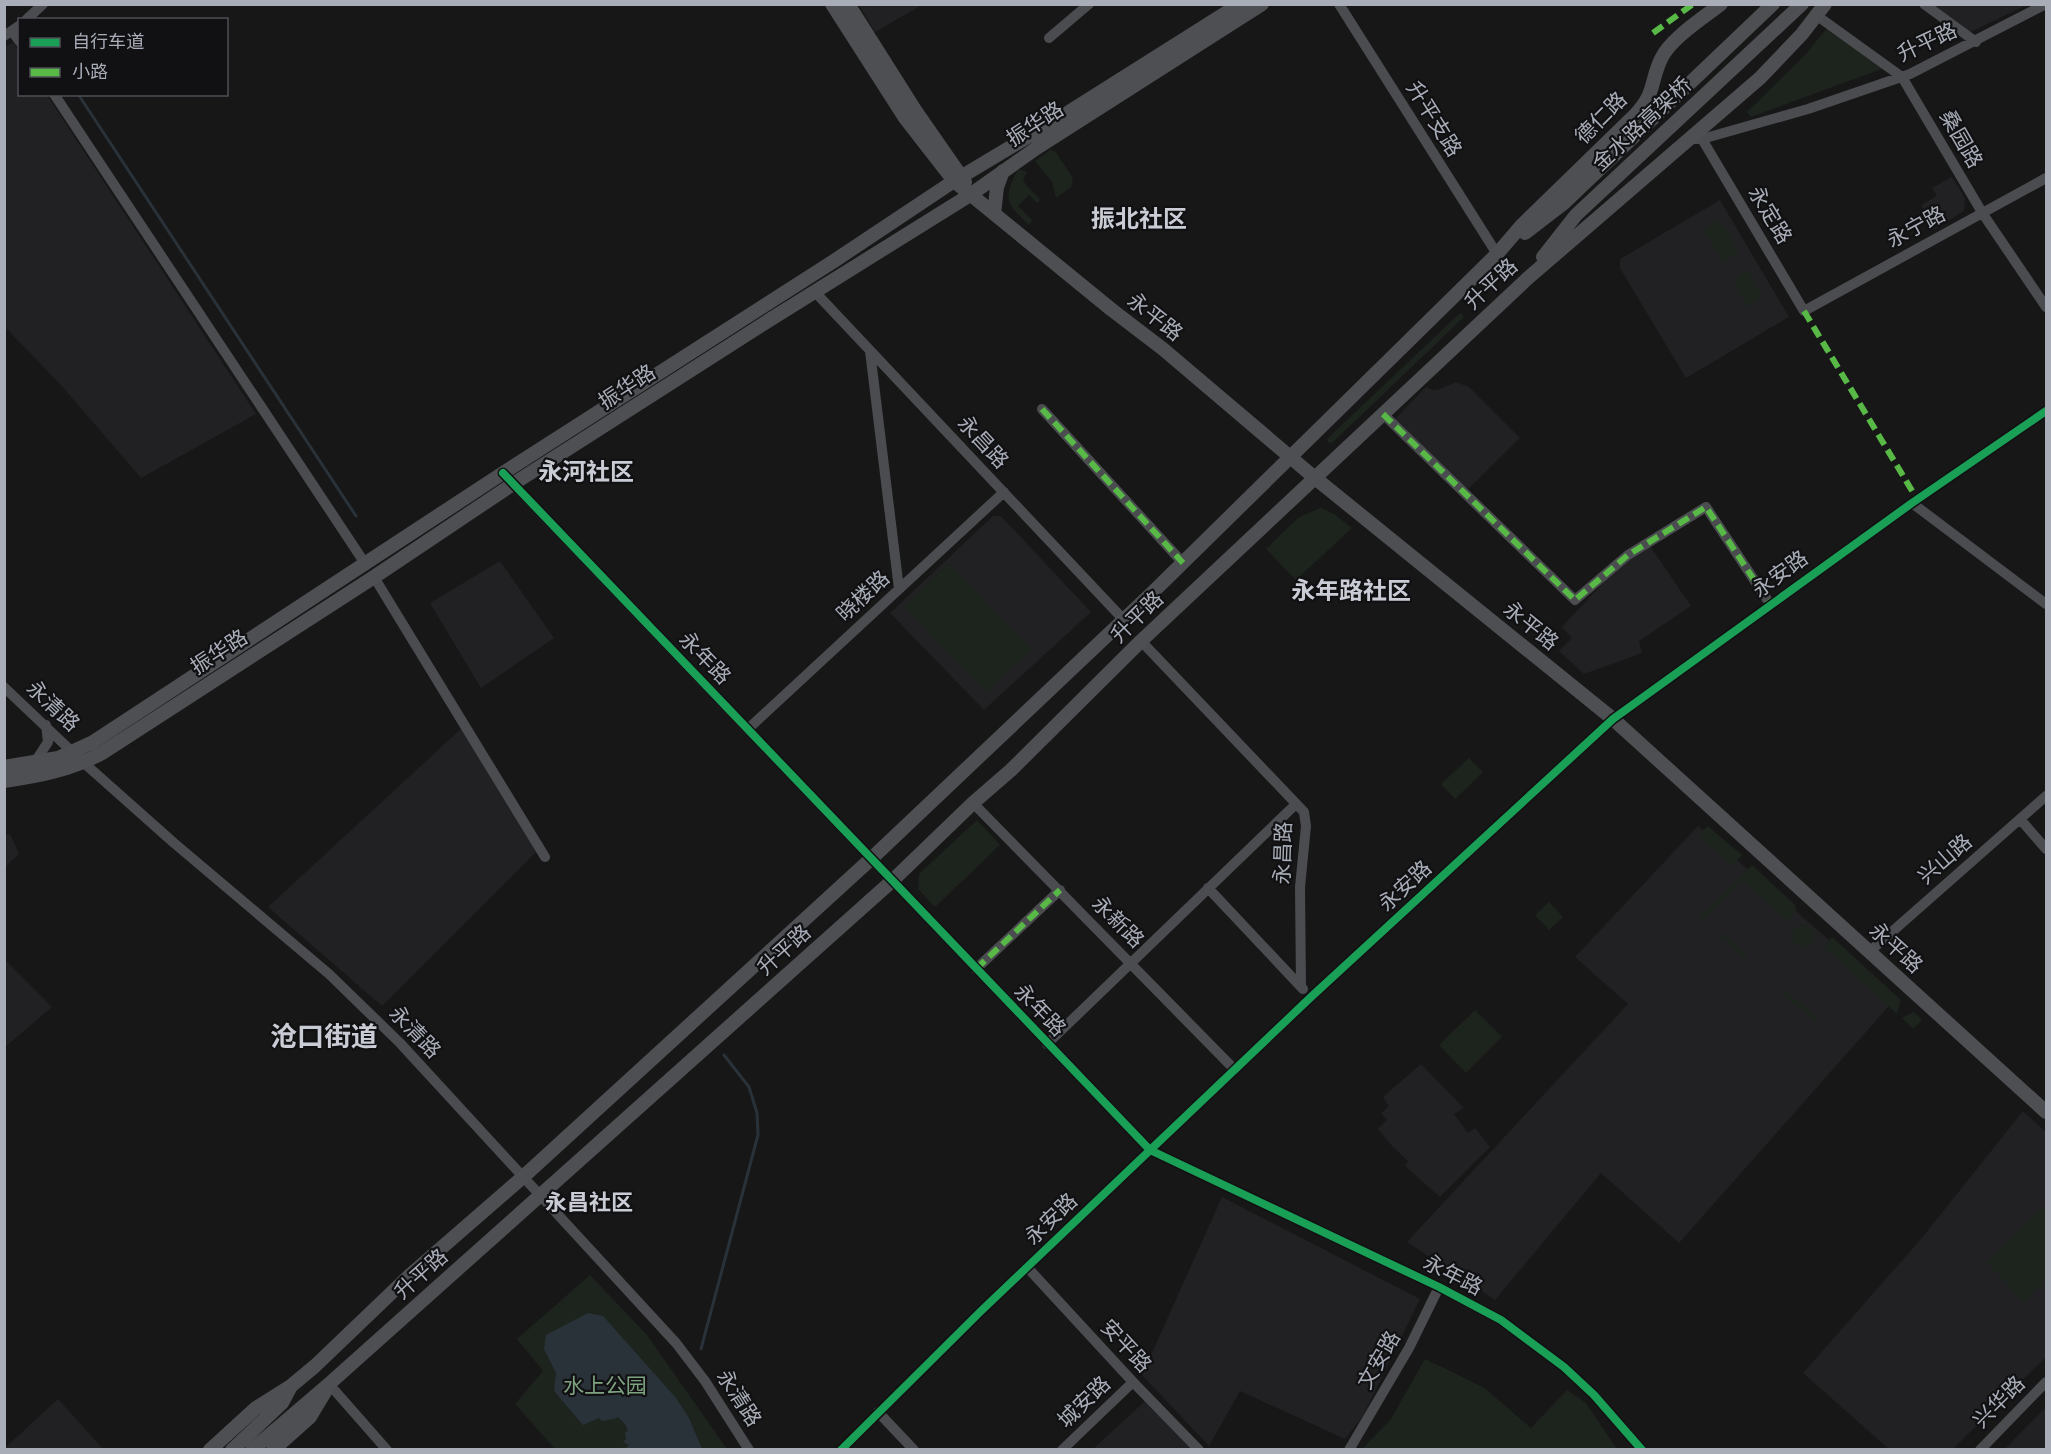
<svg xmlns="http://www.w3.org/2000/svg" width="2051" height="1454" font-family="'Titillium Web','Noto Sans SC',sans-serif">
	<rect width="100%" height="100%" fill="#171717"/>
	<path fill="#212123" d="M859,5H922L875,32Z
		M1930,5H2026L1969,33Z
		M13,42L19,52L20,94L47,95L256,414L141,478L60,384L5,327L4,48Z
		M1952,177L1965,198L1964,211L1935,229L1921,205L1937,196L1932,188Z
		M1720,200L1789,317L1686,378L1620,268V259Z
		M1456,382L1469,387L1520,438L1467,490L1394,420L1426,387L1433,390L1440,389Z
		M993,516H1001L1091,612L984,710L890,613Z
		M1650,546L1691,606L1639,641L1642,653L1584,674L1559,651L1572,638L1562,627L1618,567Z
		M500,561L554,638L481,688L430,603Z
		M463,727L536,852L382,1006L268,907Z
		M1698,826L1896,998L1679,1243L1601,1173L1495,1300L1407,1242L1628,1004L1575,957Z
		M10,834L19,854L5,867V835Z
		M4,959L52,1007L5,1047H4Z
		M1421,1064L1464,1108L1454,1114L1468,1133L1475,1128L1490,1147L1440,1197L1405,1166L1408,1161L1392,1146L1378,1129L1387,1120L1381,1113L1389,1106L1383,1097Z
		M2023,1111L2046,1132V1357L1953,1449H1889L1803,1373L1921,1239Z
		M1222,1197L1420,1299L1363,1416L1345,1439L1240,1391L1209,1446L1142,1375Z
		M58,1399L103,1449H5V1448Z
		M1145,1401L1191,1449L1092,1450Z
		M2046,1407V1449H2005Z"/>
	<path fill="#1d241e" d="M1827,28L1884,68L1751,117L1747,112L1805,55Z
		M1050,150L1055,151L1073,178L1071,187L1056,198L1052,182L1035,161Z
		M1018,169L1027,172L1023,179C1028,191 1034,190 1040,200L1037,203L1029,195L1018,206L1032,220L1029,225C1005,203 1003,199 1018,169Z
		M1720,220L1739,252L1723,262L1703,230Z
		M1748,270L1763,298L1748,307L1733,279Z
		M1459,314H1463V318L1332,443L1328,442L1327,439Z
		M1321,508L1334,514L1352,528L1296,580L1266,549L1299,517Z
		M949,563L1031,650L986,692L903,606Z
		M1469,758L1483,772L1455,799L1441,784Z
		M977,820L1000,845L935,907L918,889L919,874Z
		M1708,826L1742,855L1732,866L1698,835Z
		M1752,865L1796,906V912L1788,921L1741,880L1702,920L1699,918Z
		M1549,902L1563,917L1549,930L1535,915Z
		M1792 936a11 11 0 1 1 22 0a11 11 0 1 1-22 0Z
		M1720,932L1747,956L1744,959L1718,935Z
		M1832,937L1901,1000L1897,1014L1823,947Z
		M1786,991L1817,1018L1815,1021L1783,994Z
		M1475,1010L1502,1037L1466,1073L1439,1045Z
		M1914,1012L1922,1020L1913,1029L1902,1018Z
		M2046,1204V1278L2024,1301L1987,1263Z
		M590,1275L647,1335L727,1449H555L515,1404L543,1371L517,1339Z
		M1425,1359L1483,1387L1531,1428L1567,1390L1586,1403L1617,1449H1362L1391,1419Z"/>
	<path fill="#2a3239" d="M588,1313L603,1316L676,1398L689,1418L702,1449H625L629,1445L623,1442L626,1439L625,1432L628,1431L625,1424L618,1417L614,1419L602,1421L599,1418L583,1425L554,1391L556,1373L544,1349L546,1335Z"/>
	<g fill="none" stroke-linecap="round" stroke-linejoin="round">
		<path stroke="#2a3239" stroke-width="3" d="M78,94L356,516
			M701,1349L758,1135L757,1113L749,1087L724,1055"/>
		<path stroke="#4b4c50" stroke-width="10" d="M1339,4L1497,254
			M1924,4L1976,42
			M1816,15L1902,77L1983,214L2046,307
			M26,20L43,4
			M12,31L20,42
			M4,36L20,25
			M1049,38L1089,4
			M54,94L366,565
			M1695,139H1702L1808,109L1910,74L2046,4
			M1702,139L1804,311L2046,178
			M815,292L1123,619
			M870,351L899,589
			M1042,409L1183,563
			M1383,414L1575,600L1628,555L1706,507L1770,604
			M509,480L1150,1150L1439,1287L1501,1320L1564,1367L1594,1395L1642,1450
			M1912,503L2046,604
			M374,577L545,857
			M1141,641L1304,812L1306,826L1300,887L1301,987
			M4,687L84,763L174,843L329,974L400,1043L676,1343L705,1381L749,1450
			M748,729L1004,492
			M35,762L48,742L46,725
			M973,803L1235,1070
			M2020,819L2046,849
			M1208,888L1303,989
			M1869,952L2046,796
			M976,969L1060,890
			M1047,1044L1296,804
			M1027,1267L1133,1382L1199,1450
			M329,1384L387,1450
			M878,1412L914,1450
			M841,1450L981,1311L1311,997L1613,719L1912,503L2046,411
			M1062,1450L1133,1382
			M1349,1450L1409,1348L1439,1287
			M1980,1450L2046,1382"/>
		<path stroke="#4d4f52" stroke-width="14" d="M832,4L905,118L954,181L1112,310L1163,349L1315,478L1613,719L2046,1112
			M848,4L915,110L965,182
			M994,214L997,187L1003,171
			M1525,233L1564,203L1773,4
			M1543,257L1576,215L1802,4
			M4,767L58,758L93,742L503,473L837,259L954,181L1069,112L1240,4
			M4,781C39,776 71,770 102,753L374,577L513,484L771,319L970,195L1038,147L1262,4
			M210,1450L256,1408L291,1386L315,1366L409,1276L523,1177L872,858L1153,592L1497,254L1521,226L1635,115C1656,93 1650,82 1661,59C1670,39 1703,18 1721,4
			M232,1450L282,1403L290,1388
			M252,1450L329,1384L892,881L973,803L1011,770L1141,641L1528,278L1760,78L1802,34L1825,4
			M273,1450L310,1417L325,1392"/>
		<path stroke="#58b947" stroke-width="6" stroke-dasharray="12 6" stroke-linecap="butt" d="M1653,33L1693,4
			M1804,311L1917,499
			M1042,409L1183,563
			M1383,414L1575,600L1628,555L1706,507L1770,604
			M976,969L1060,890"/>
		<g stroke="#111113" stroke-width="11">
			<path id="cycleway" d="M503,473L1150,1150L1439,1287L1501,1320L1564,1367L1594,1395L1642,1450
				M841,1450L981,1311L1311,997L1613,719L1912,503L2046,411"/>
		</g>
		<use href="#cycleway" stroke="#1a9f57" stroke-width="8"/>
	</g>
	<g text-anchor="middle" stroke-width="4.5" stroke-linejoin="round" paint-order="stroke">
		<g font-size="21" fill="#a8adb8" stroke="#111113">
			<text transform="translate(1927 42) rotate(-25)" y="7">升平路</text>
			<text transform="translate(1601 118) rotate(-45)" y="7">德仁路</text>
			<text transform="translate(1434 119) rotate(58)" y="7">升平支路</text>
			<text transform="translate(1035 124) rotate(-33)" y="7">振华路</text>
			<text transform="translate(1642 124) rotate(-43)" y="7">金水路高架桥</text>
			<text transform="translate(1961 139) rotate(60)" y="7">桑园路</text>
			<text transform="translate(1770 215) rotate(59)" y="7">永定路</text>
			<text transform="translate(1916 227) rotate(-28)" y="7">永宁路</text>
			<text transform="translate(1491 284) rotate(-43)" y="7">升平路</text>
			<text transform="translate(1155 317) rotate(38)" y="7">永平路</text>
			<text transform="translate(627 387) rotate(-33)" y="7">振华路</text>
			<text transform="translate(983 442) rotate(47)" y="7">永昌路</text>
			<text transform="translate(1780 574) rotate(-36)" y="7">永安路</text>
			<text transform="translate(863 596) rotate(-43)" y="7">晓楼路</text>
			<text transform="translate(1137 617) rotate(-44)" y="7">升平路</text>
			<text transform="translate(1531 626) rotate(39)" y="7">永平路</text>
			<text transform="translate(219 652) rotate(-33)" y="7">振华路</text>
			<text transform="translate(705 658) rotate(46)" y="7">永年路</text>
			<text transform="translate(53 706) rotate(43)" y="7">永清路</text>
			<text transform="translate(1283 853) rotate(-88)" y="7">永昌路</text>
			<text transform="translate(1945 859) rotate(-41)" y="7">兴山路</text>
			<text transform="translate(1405 886) rotate(-43)" y="7">永安路</text>
			<text transform="translate(1118 922) rotate(45)" y="7">永新路</text>
			<text transform="translate(1896 948) rotate(42)" y="7">永平路</text>
			<text transform="translate(784 950) rotate(-42)" y="7">升平路</text>
			<text transform="translate(1040 1010) rotate(46)" y="7">永年路</text>
			<text transform="translate(415 1032) rotate(46)" y="7">永清路</text>
			<text transform="translate(1051 1219) rotate(-44)" y="7">永安路</text>
			<text transform="translate(421 1274) rotate(-42)" y="7">升平路</text>
			<text transform="translate(1453 1275) rotate(27)" y="7">永年路</text>
			<text transform="translate(1126 1346) rotate(47)" y="7">安平路</text>
			<text transform="translate(1379 1360) rotate(-60)" y="7">文安路</text>
			<text transform="translate(739 1398) rotate(57)" y="7">永清路</text>
			<text transform="translate(1084 1402) rotate(-44)" y="7">城安路</text>
			<text transform="translate(1999 1402) rotate(-45)" y="7">兴华路</text>
		</g>
		<g font-size="21" fill="#7fa381" stroke="#111113">
			<text x="605" y="1393">水上公园</text>
		</g>
		<g font-size="22" font-weight="bold" fill="#c9ccd4" stroke="#111113">
			<text x="589" y="1210">永昌社区</text>
		</g>
		<g font-size="24" font-weight="bold" fill="#c9ccd4" stroke="#111113">
			<text x="1139" y="227">振北社区</text>
			<text x="586" y="480">永河社区</text>
			<text x="1351" y="599">永年路社区</text>
		</g>
		<g font-size="27" font-weight="bold" fill="#c9ccd4" stroke="#111113">
			<text x="324" y="1046">沧口街道</text>
		</g>
	</g>
	<rect width="2051" height="1454" fill="none" stroke="#a8adb8" stroke-width="12"/>
	<rect x="18" y="18" width="210" height="78" fill="#111113" stroke="#4d4f55" stroke-width="1.5"/>
	<rect x="30" y="38" width="30" height="9" fill="#1a9f57" stroke="#4d4f55" stroke-width="1.5"/>
	<text x="72" y="48" font-size="18" fill="#a8adb8">自行车道</text>
	<rect x="30" y="68" width="30" height="9" fill="#58b947" stroke="#4d4f55" stroke-width="1.5"/>
	<text x="72" y="78" font-size="18" fill="#a8adb8">小路</text>
</svg>
